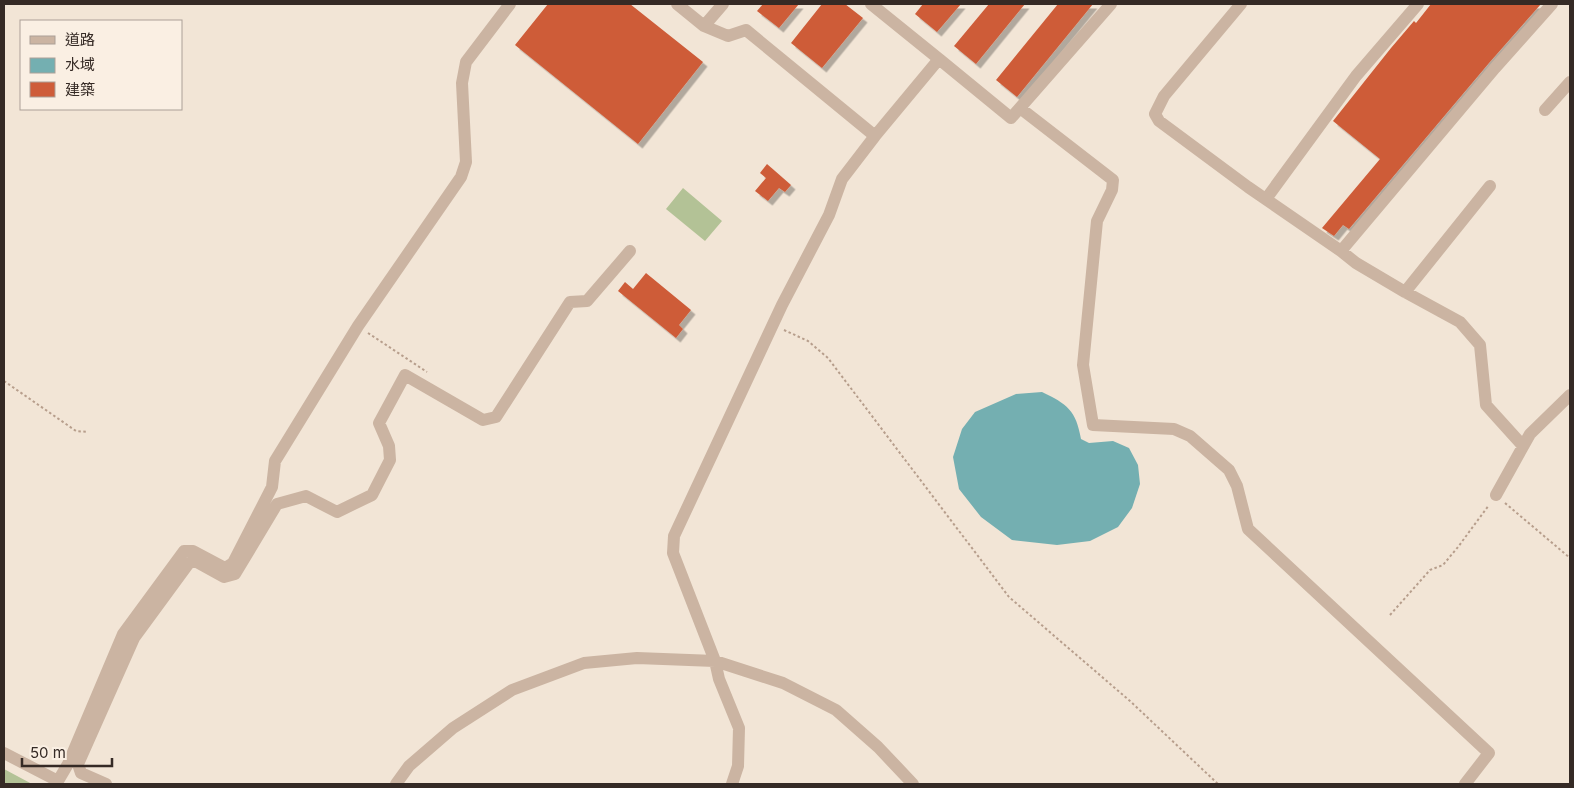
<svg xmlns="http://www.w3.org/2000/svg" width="1574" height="788" font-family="Inter,'Noto Sans TC',sans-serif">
	<defs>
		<filter id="shadow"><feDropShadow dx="4.5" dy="4.5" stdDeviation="0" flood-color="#0004"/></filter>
	</defs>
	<rect width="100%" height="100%" fill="#f2e5d6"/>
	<path fill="#b3c296" d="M683,188L722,221L705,241L666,209Z
		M4,769L32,784H4Z"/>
	<path fill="#74afb1" d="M1042,392C1067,404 1076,410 1081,439L1089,443L1113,441L1129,448L1138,465L1140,484L1132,508L1118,527L1090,541L1057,545L1012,540L981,517L959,489L953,457L962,429L975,412L1016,394Z"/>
	<path fill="#ce5c39" filter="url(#shadow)" d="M548,4H630L703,62L638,144L515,45Z
		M763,4H799L779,28L757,11Z
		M822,4H845L863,18L822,68L791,43Z
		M923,4H961L937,32L915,14Z
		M989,4H1025L976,64L954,46Z
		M1058,4H1093L1017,97L996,80Z
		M1431,4H1541L1489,63L1349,229L1343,225L1334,236L1322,228L1380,159L1333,121L1391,48L1414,21L1416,23Z
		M767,164L791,185L785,192L779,188L768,201L755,191L766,178L760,173Z
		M646,273L691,310L679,325L683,329L676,338L618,291L625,282L633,289Z"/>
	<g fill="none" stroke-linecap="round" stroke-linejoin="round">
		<path stroke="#b79e8c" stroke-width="2" stroke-dasharray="2.5 2.5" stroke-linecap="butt" d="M784,330L808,341L828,358L1009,597L1130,701L1218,784
			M368,333L427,372
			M4,381L76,431L88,432
			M1505,503L1570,558
			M1390,615L1430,570L1443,565L1458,547L1489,505"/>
		<path stroke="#cbb4a2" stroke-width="12" d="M677,4L704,26L728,36L746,30L875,136L939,59L871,4
			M1241,4L1164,96L1155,114L1159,121L1248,187L1341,251L1356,263L1405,292L1460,322L1480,345L1486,405L1523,446
			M704,26L723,4
			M939,59L1011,118L1111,4
			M1020,108L1113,180L1112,190L1097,221L1083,365L1093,425L1174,429L1190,436L1229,470L1237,486L1248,529L1489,753L1465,784
			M1545,110L1570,82
			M1266,199L1356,76L1418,4
			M1341,251L1495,68L1552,4
			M1405,292L1490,186
			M1496,495L1530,434L1570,395
			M4,753L58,781L68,764L123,634L184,551H193L225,568L233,563L272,487L275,461L358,326L461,177L466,162L462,83L466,62L510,4
			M106,784L81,773L78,764L134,638L189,563L195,561L224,577L235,574L277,504L306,496L337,512L372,495L390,460L389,446L379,423L405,375L483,420L496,417L570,302L587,301L630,251
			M396,784L409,766L453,728L512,690L584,663L637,658L715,661L783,683L836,710L878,747L913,784
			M732,784L738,766L739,728L719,679L715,661L673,553L674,536L782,305L829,215L842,179L875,136"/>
	</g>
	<rect width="1574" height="788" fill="none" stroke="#352a25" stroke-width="10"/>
	<rect x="20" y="20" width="162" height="90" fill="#faefe3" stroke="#aba097"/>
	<rect x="30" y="36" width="25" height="8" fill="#cbb4a2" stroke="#aba097"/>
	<text x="65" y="45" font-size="15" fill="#352a25">道路</text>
	<rect x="30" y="58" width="25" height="15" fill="#74afb1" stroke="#aba097"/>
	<text x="65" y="70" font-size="15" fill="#352a25">水域</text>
	<rect x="30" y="82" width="25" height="15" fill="#ce5c39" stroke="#aba097"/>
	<text x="65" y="95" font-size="15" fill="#352a25">建築</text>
	<path d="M22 758v8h90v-8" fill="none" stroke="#352a25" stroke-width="2.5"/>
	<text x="30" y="758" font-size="15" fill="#352a25" stroke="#faefe3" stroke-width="4" paint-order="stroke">50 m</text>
</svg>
